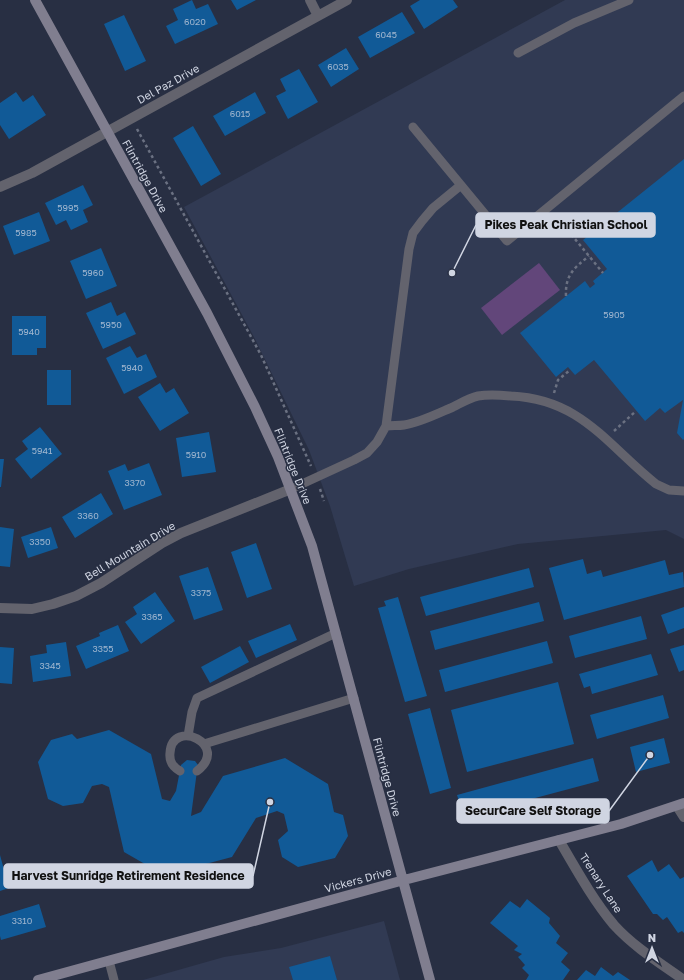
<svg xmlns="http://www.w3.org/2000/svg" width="684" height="980" font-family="'Golos Text',sans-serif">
	<rect width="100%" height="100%" fill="#282f43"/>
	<path fill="#313a53" d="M565,0H684V539L666,530L518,544L409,569L354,586L330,506L309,450L255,339L184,207Z
		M384,921L400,980H143L224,957L281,948Z"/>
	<path fill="#62467a" d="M539,263L560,290L502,335L481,308Z"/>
	<path fill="#115a97" d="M192,0L196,9L208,4L218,24L175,44L166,26L178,20L173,9Z
		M231,0H256L237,10Z
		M420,0H453L458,7L424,29L410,6Z
		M402,12L415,33L370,58L358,37Z
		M124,15L146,61L125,71L104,24Z
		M346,48L359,69L331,87L318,65Z
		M299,69L318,102L288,119L276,96L286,91L280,79Z
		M16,92L23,102L33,95L46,115L9,139L0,125V103Z
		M255,92L266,113L225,136L213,116Z
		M193,126L221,174L201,186L173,138Z
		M684,159V439L683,440L677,433L683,400L665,413L660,408L645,421L594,360L575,375L568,367L556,377L520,333L585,281L590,288L595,284L593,281L607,269L583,240Z
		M83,185L93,205L83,210L88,222L71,230L66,220L56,225L45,203Z
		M39,212L50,241L14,255L3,226Z
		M101,248L117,286L86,299L70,261Z
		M111,302L117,316L125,312L136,334L103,349L86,313Z
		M12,316H46V348H37V355H12Z
		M130,346L137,358L146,354L157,377L124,394L106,358Z
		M47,370H71V405H47Z
		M160,383L166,393L174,388L189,413L160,431L138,397Z
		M40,427L62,454L31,479L15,459L28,449L22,441Z
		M209,432L216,472L182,477L176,438Z
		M0,459H4L1,487H0Z
		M149,463L162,495L124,510L108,471L125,464L128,471Z
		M101,493L113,514L75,538L62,517Z
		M0,527L14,529L10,567L0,566Z
		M51,527L58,548L28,558L21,537Z
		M256,543L272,589L247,598L231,552Z
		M583,559L587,574L601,570L603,577L665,560L669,575L683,572L684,587L564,620L549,568Z
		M208,567L223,610L194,620L179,576Z
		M529,568L534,587L426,616L420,597Z
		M155,592L175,621L141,644L125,622L137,614L133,607Z
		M398,597L427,696L405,702L378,608L386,606L384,601Z
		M539,602L544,621L435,650L430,631Z
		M684,607V628L668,634L661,615Z
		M641,616L647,639L575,658L569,636Z
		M290,624L297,640L256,658L248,641Z
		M118,625L129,651L86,669L76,646L100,636L99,633Z
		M547,641L553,663L445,692L439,670Z
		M66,642L71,676L33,682L30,656L47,653L46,645Z
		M684,645V670L679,672L670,649Z
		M240,646L249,662L210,683L201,667Z
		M0,647L14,648L12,684L0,683Z
		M651,654L658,675L592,694L590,686L584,688L579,674Z
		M558,682L574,744L467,772L451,710Z
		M663,695L669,718L597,739L590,715Z
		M430,708L451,788L430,794L408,714Z
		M109,730L151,754L162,799L170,801L176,791L181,765L187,760L195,761L198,765L197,771L191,816L201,812L223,776L285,758L328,784L334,812L343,815L348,836L335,858L298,867L282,857L278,840L288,831L284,814L277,811L256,818L232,857L164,875L124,852L109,787L102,784L92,786L83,803L63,806L48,799L38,762L51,740L72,734L77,739Z
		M664,738L670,763L636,772L630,747Z
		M593,758L599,781L464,817L457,795Z
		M0,855L9,888L0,891Z
		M652,860L658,872L669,864L680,879L684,877V933L682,931L678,933L667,917L663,920L657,914H653L627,876Z
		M527,899L550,918L549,923L560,936L556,943L568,953L561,962L570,970L563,980H526L529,975L522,968L525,965L518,957L522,954L514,950L518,946L490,923L510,901L520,908Z
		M39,904L46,927L1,940L0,936V916Z
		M330,956L337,980H293L289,967Z
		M601,967L613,976L618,972L630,980H577L586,970L595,976Z"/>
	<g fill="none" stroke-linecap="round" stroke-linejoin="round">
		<path stroke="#6b7182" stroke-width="2.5" stroke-dasharray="3 3" stroke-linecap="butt" d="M137,129L261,355L311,466
			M556,216L603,273
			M566,296C565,275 574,268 589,256
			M554,393L558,380L570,370
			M614,431L636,411
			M320,489L324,501"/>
		<path stroke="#63636d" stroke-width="9" d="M518,53L574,23L629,0
			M413,127L507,241L684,96
			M386,426C392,425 398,426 404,425C419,423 439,413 453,407C461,403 469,398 478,396C489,394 501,395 511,396C581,399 607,445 656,484L669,490L684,491
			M291,489L354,460L367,453L377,442L386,426L409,249L413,233L422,221L433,208L461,185
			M188,736L192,712L197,698L336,633
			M204,744L354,698
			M180,771C173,767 169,762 170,753C172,717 231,745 197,771
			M109,961L114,980"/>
		<path stroke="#63636d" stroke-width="10" d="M310,0L318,16
			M0,187L32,173L347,0
			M0,608L32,609L53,604L76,596L101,583L162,543L181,533L291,489
			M677,806L684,817
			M559,840C576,869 593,900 614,925C634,947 660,963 684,980"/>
		<path stroke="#807e8f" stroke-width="10" d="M35,0L207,313L255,407L278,457L312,546L430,980
			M38,980L404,880L621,824L684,803"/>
	</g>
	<g text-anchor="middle" stroke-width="3" stroke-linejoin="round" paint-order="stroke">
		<g font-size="9" fill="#a0b6cf">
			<text x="195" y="25">6020</text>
			<text x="386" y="38">6045</text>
			<text x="338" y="70">6035</text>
			<text x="240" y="117">6015</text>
			<text x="68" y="211">5995</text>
			<text x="26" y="236">5985</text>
			<text x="93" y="276">5960</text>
			<text x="614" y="318">5905</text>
			<text x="111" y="328">5950</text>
			<text x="29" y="335">5940</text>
			<text x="132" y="371">5940</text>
			<text x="42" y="454">5941</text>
			<text x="196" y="458">5910</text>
			<text x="135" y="486">3370</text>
			<text x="88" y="519">3360</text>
			<text x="40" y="545">3350</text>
			<text x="201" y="596">3375</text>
			<text x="152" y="620">3365</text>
			<text x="103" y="652">3355</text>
			<text x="50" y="669">3345</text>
			<text x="22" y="924">3310</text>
		</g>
		<g font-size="11" fill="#d0d5e2" stroke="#282f43">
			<text transform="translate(168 84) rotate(-29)" y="4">Del Paz Drive</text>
			<text transform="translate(145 176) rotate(61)" y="4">Flintridge Drive</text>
			<text transform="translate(293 466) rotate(68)" y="4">Flintridge Drive</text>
			<text transform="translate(130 551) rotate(-31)" y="4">Bell Mountain Drive</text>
			<text transform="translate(387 777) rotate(75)" y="4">Flintridge Drive</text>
			<text transform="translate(358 880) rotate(-15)" y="4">Vickers Drive</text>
			<text transform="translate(601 883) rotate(57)" y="4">Trenary Lane</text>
		</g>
	</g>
	<path fill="none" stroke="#d0d5e2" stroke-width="1.5" d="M452 273L476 225M650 755L609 811M270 802L253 876"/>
	<g fill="#d0d5e2" stroke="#282f43" stroke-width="1.5">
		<circle cx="452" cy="273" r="4"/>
		<circle cx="650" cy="755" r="4"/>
		<circle cx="270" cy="802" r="4"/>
	</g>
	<g fill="#d0d5e2" stroke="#d0d5e2" stroke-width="1.5">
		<rect x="476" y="213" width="179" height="24" rx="4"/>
		<rect x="457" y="799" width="152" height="24" rx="4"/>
		<rect x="4" y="864" width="249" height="24" rx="4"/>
	</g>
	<g font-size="12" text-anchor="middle" font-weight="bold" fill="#111">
		<text x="566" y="229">Pikes Peak Christian School</text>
		<text x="533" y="815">SecurCare Self Storage</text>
		<text x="128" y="880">Harvest Sunridge Retirement Residence</text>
	</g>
	<g transform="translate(652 948)" stroke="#282f43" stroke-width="3" paint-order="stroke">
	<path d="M0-3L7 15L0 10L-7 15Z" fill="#d0d5e2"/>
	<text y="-6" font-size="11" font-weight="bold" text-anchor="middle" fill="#d0d5e2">N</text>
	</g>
</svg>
